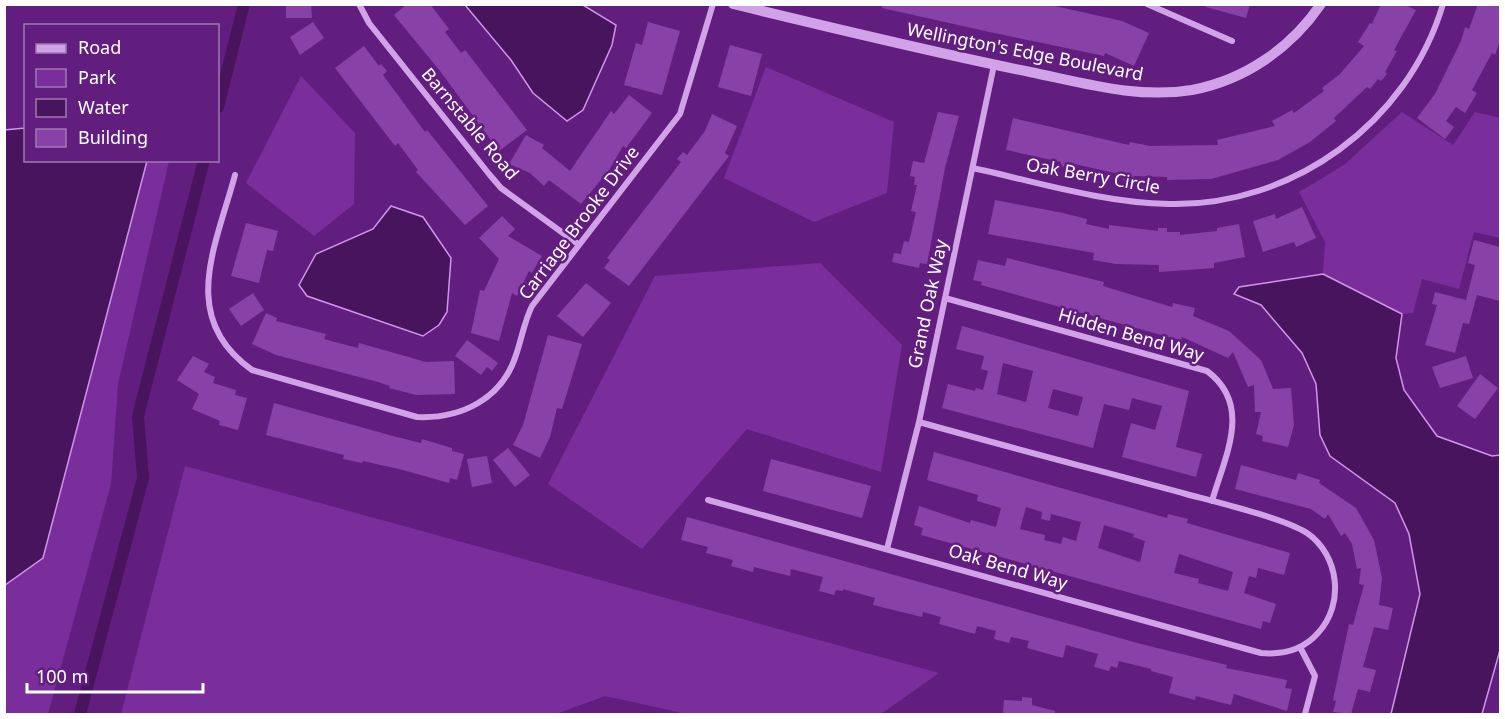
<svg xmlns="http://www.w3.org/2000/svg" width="1505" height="719" font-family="'Noto Sans',sans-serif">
	<rect width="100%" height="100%" fill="#621e7f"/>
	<path fill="#7a2e9b" d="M766,67L894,122L887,193L814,222L724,178Z
		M301,76L355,133L354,204L314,236L246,183Z
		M1402,112L1453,145L1475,112L1500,118V238L1474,232L1459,289L1422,279L1413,313L1402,314L1323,274L1325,242L1299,192L1344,165Z
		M147,161H169L118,384L111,484L48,714H5L4,585L43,558Z
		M820,263L902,345L881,472L747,429L642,549L548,484L655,276Z
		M185,466L939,673L881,714H681L678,712L605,696L556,714H121Z"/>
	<path fill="#49145e" stroke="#cf95ea" stroke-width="1.5" d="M465,5H583L616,25L612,45L583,110L567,121L533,93L511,60Z
		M25,128L26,160L147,161L43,558L5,585L4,130Z
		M391,206L423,217L451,258L447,312L439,325L423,336L307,296L299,285L316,254L373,229Z
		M1323,274L1402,314L1396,358L1404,390L1437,436L1492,456L1500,455V650L1482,714H1391L1420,594L1409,534L1395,503L1330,456L1320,435L1316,384L1302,353L1261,305L1234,294L1239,287Z"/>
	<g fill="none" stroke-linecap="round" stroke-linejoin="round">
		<path stroke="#49145e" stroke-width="12" d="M218,107L244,4
			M80,714L143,478L138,416L204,160"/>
	</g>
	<path fill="#8842a7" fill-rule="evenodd" d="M286,4H311L312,18H286Z
		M407,4H430L449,29L445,32L461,53L465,50L527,130L499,151L440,71L394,15Z
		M883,4H1046L1122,21L1149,33L1134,66L1105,53L1104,56L985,31L882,8Z
		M1206,4H1250L1246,18L1206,7Z
		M1381,4H1403L1416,10L1394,50L1397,51L1385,72L1387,74L1381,81L1378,79L1370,89L1367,87L1334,118L1336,121L1310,142L1278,160L1211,179L1167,180V177L1134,176L1133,182L1123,180L1124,175L1070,163L1069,168L1060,166L1061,162L1006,150L1013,118L1129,145L1130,142L1150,146L1218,145L1217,140L1275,126L1272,121L1292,110L1294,113L1324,91L1322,88L1340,74L1364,46L1358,42L1370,23L1372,24Z
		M1478,4H1500V41L1495,55L1492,53L1472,90L1477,93L1465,113L1456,107L1446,121L1454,127L1445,139L1417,118L1435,94L1461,41L1465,27L1469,29Z
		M313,22L324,38L300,55L290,37Z
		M648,22L680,31L662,95L624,85L636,43L642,45Z
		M730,45L762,54L751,96L718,87Z
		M364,46L379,66L381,64L387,71L383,75L425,132L427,130L488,206L465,225L416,172L418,170L398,143L395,146L335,68Z
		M629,95L652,113L626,148L623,146L609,170L581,204L549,180L544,186L530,173L509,164L526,135L544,145L542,148L570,171L611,111L614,114Z
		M938,112L959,116L945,168L927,264L920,263L919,268L892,262L894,253L901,254L904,241L909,242L916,212L911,211L917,185H914L915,177L910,176L913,161L924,163Z
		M712,114L737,126L725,153L729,156L629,286L604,268L610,260L607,258L681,162L677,159L683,152L687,155L705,131Z
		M995,200L1063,213L1087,219L1086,224L1109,229V225L1158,231V228H1167V232H1180V235L1217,231V228L1239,224L1245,257L1214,263V268L1159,272V265L1116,264L1093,260L1094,253L988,234Z
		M1302,207L1316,238L1296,247L1294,242L1263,252L1253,221L1275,214L1276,219Z
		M502,216L515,229L508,236L542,256L532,273L529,271L517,296L512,293L499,341L471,333L480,290L484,291L499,259L479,238Z
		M246,223L278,231L273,251L267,250L259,283L231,276Z
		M1474,240L1500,247V301L1477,295L1469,324L1463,323L1455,353L1425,345L1437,305L1432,304L1435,292L1466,300L1475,265L1468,263Z
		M1007,258L1104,282L1103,286L1172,307L1173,303L1195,308L1193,316L1229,331L1261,360L1273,389L1291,388L1294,425L1288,447L1262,441L1263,436L1256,434L1261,412H1255L1254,385L1248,387L1233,352L1228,358L1182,337L1181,340L1165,336L981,285L982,282L973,280L978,260L1005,266Z
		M586,283L611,303L583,337L557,316Z
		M253,293L264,310L241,326L229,309Z
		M266,313L277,318L276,321L326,334L324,339L331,341L358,348L359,343L426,362L454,361L455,394L416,395L389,388L390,386L378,382L276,355L252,344Z
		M962,326L1189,391L1176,447L1202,454L1196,477L1122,457L1131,423L1155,430L1162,406L1132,398L1129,410L1104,404L1093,448L942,408L948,384L975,391L976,388L983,390L988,371L981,369L984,356L956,349ZM1003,363L1033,371L1026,402L997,394ZM1053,389L1083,397L1078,416L1048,408Z
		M548,335L582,344L562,409L557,408L550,437L540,458L513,445L523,425Z
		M467,340L498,363L492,371L487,367L481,375L455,356Z
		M193,356L209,364L204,372L215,377L213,383L236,390L235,395L247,398L238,430L219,425L220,421L192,409L199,394L177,380Z
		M1466,356L1473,378L1440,388L1432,367Z
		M1480,374L1498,388L1475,419L1457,406Z
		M274,403L393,436L421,443L422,439L452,448V451L464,454L457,480L450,478L449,483L403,470L363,461L362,463L343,459L344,455L266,435Z
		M508,448L530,475L515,487L493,460Z
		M934,452L1167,518L1168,514L1188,519L1187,523L1290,553L1284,575L1258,568L1256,578L1249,576L1244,593L1276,604L1270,623L1263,621L1261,629L921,535L923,528L914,525L919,506L970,523L971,520L996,527L1001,508L977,501L978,495L927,480ZM1026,507L1042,512L1041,519L1050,521L1051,514L1081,522L1076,541L1063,537L1061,544L1044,540L1045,535L1020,529ZM1104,525L1134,534L1133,537L1145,541L1140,562L1098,548ZM1179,554L1233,572L1228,591L1198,583L1199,579L1174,573Z
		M487,456L492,483L472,487L467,459Z
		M771,459L871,486L862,518L763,491Z
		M1241,465L1296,480L1298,473L1320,480L1319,483L1356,508L1374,540L1382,578L1379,605L1393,608L1388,630L1374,627L1363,667L1376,670L1370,692L1358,689L1351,714L1333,712L1336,701L1333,700L1349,624L1353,625L1364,585L1359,584L1361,568L1357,569L1352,544L1345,533L1341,536L1328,514L1325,519L1311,509L1235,489Z
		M687,517L1141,644L1227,665L1226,668L1287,680L1285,688L1292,689L1287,711L1234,694L1231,705L1196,696L1195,700L1169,693L1173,677L1151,671V669L1119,661L1117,668L1111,666L1109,671L1094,667L1098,654L1066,645L1063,658L1027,648L1029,641L1011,637L1009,643L994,639L996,631L977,626L975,634L939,624L941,617L923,612L922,617L873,605L875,598L843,589V591L836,590L834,595L819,591L823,577L791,569L790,576L754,567L753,572L731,566L733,560L706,553L708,547L681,540Z
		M1022,697L1032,698V705L1055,711V714H1003L1004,700L1022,701Z"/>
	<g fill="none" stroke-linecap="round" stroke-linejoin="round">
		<path stroke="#d2a2e8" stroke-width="6" d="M359,4L369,23L489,174L501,188L578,244
			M1147,4L1232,41
			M973,168C1037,182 1103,203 1169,204C1292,207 1408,123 1443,4
			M235,175C216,246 178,318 252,370L417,417C461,419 502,399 516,355C522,338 524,322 532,306L680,114L713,4
			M945,298L1207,371C1253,405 1225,456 1212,501
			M708,500L1261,653C1283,655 1303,650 1318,633C1345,604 1339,555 1307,533C1283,518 1216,502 1186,494C1097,470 1008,447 919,422
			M887,549L919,422L994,65
			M1300,647L1315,676L1305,714"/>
		<path stroke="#d2a2e8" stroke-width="10" d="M733,4C832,28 931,52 1030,72C1084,83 1137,99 1192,90C1245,80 1291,48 1321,4"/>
	</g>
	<g text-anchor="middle" stroke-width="5" stroke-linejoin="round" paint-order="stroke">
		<g font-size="18" fill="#fff" stroke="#621e7f">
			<text transform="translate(1025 52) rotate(11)" y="6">Wellington's Edge Boulevard</text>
			<text transform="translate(470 124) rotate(50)" y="6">Barnstable Road</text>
			<text transform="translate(1093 176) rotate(10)" y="6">Oak Berry Circle</text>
			<text transform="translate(579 223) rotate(-53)" y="6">Carriage Brooke Drive</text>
			<text transform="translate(928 304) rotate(-78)" y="6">Grand Oak Way</text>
			<text transform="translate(1131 335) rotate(16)" y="6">Hidden Bend Way</text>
			<text transform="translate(1008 567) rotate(16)" y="6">Oak Bend Way</text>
		</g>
	</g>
	<rect width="1505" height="719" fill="none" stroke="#ffffff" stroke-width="12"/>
	<rect x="24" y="24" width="195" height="138" fill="#621e7f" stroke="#a178b2" stroke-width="1.5"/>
	<rect x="36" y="44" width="30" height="9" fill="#d2a2e8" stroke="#a178b2" stroke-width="1.5"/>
	<text x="78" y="54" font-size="18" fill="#ffffff">Road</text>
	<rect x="36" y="69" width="30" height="18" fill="#7a2e9b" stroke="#a178b2" stroke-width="1.5"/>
	<text x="78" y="84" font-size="18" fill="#ffffff">Park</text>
	<rect x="36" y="99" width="30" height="18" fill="#49145e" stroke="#a178b2" stroke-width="1.5"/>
	<text x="78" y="114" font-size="18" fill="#ffffff">Water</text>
	<rect x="36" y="129" width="30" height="18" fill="#8842a7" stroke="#a178b2" stroke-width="1.5"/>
	<text x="78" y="144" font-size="18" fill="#ffffff">Building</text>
	<path d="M27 683v9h176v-9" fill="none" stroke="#ffffff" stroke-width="3"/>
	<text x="36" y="683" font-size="18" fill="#ffffff" stroke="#621e7f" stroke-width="4.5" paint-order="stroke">100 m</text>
</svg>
